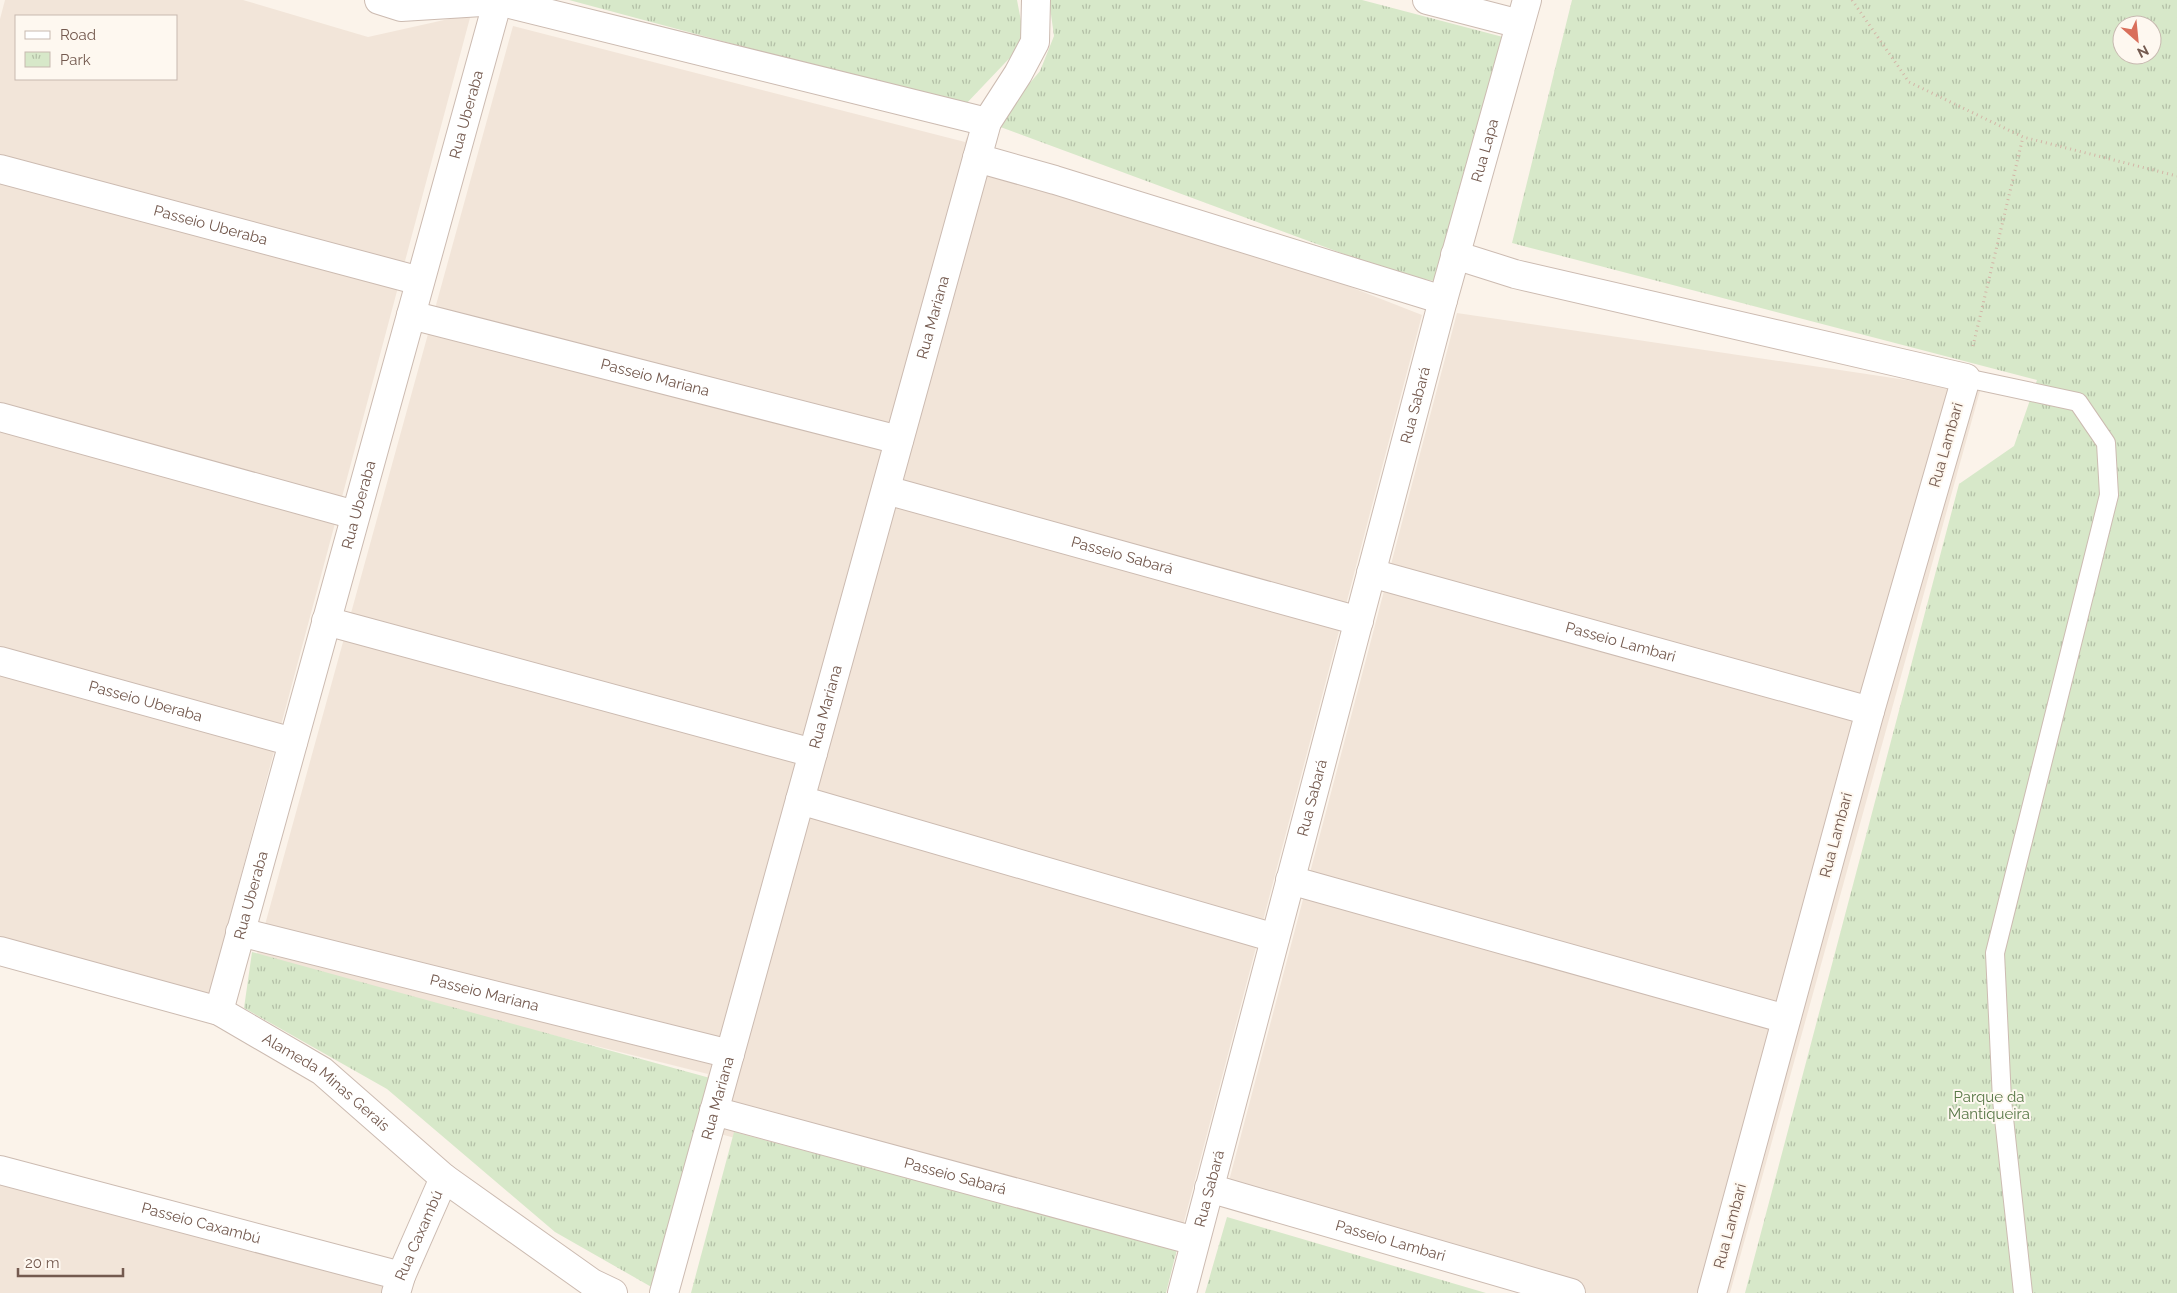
<svg xmlns="http://www.w3.org/2000/svg" width="2177" height="1293" font-family="Raleway,sans-serif">
	<defs>
		<pattern id="park-tufts" width="24" height="20" patternUnits="userSpaceOnUse" patternTransform="scale(1.25)"><rect width="24" height="20" fill="#d7e8c9"/><path d="M3 7l-1-3M5 7V3M7 7l1-3M15 17l-1-3M17 17v-4M19 17l1-3" fill="none" stroke="#b3bfa6"/></pattern>
	</defs>
	<rect width="100%" height="100%" fill="#fbf3ea"/>
	<path fill="#f2e5d9" fill-rule="evenodd" d="M5,0H243L368,37L471,14L209,995L0,937V19ZM16,16H176V79H16Z
		M513,26L965,142L967,137L1422,315L1175,1256L694,1127L708,1074L255,961Z
		M1457,313L1980,391L1730,1293H1543L1224,1200Z
		M0,1172L397,1278L393,1293H0Z"/>
	<path fill="url(#park-tufts)" fill-rule="evenodd" d="M569,0H1017L1025,42L964,106Z
		M1049,0H1362L1503,37L1434,281L1398,274L995,125L1040,71L1054,36Z
		M1572,0H2177V1293H1745L1959,484L2014,446L2037,380L1512,243ZM2122,25H2152V55H2122Z
		M252,952L710,1078L655,1289L555,1232L387,1089L244,1008Z
		M734,1132L1177,1249L1166,1293H691Z
		M1227,1217L1486,1293H1205Z"/>
	<g fill="none" stroke-linecap="round" stroke-linejoin="round">
		<g stroke="#ccbbb1" stroke-width="20">
			<path id="service" d="M1966,378L2078,402L2106,443L2109,495L1995,953L2002,1100L2023,1293"/>
		</g>
		<g stroke="#ccbbb1" stroke-width="30">
			<g id="minor">
				<path d="M379,0L401,7L498,1L987,122"/>
				<path d="M1427,0L1520,24"/>
				<path d="M977,158L1055,180L1443,300"/>
				<path id="s1" d="M0,169L420,281"/>
				<path d="M1455,255L1515,274L1966,378L1870,711L1712,1293"/>
				<path id="s2" d="M411,315L899,440"/>
				<path d="M0,417L355,515"/>
				<path id="s3" d="M886,490L1359,621"/>
				<path id="s4" d="M1371,573L1870,711"/>
				<path d="M326,621L813,753"/>
				<path id="s5" d="M0,661L293,742"/>
				<path d="M800,800L1275,938"/>
				<path d="M1290,880L1786,1019"/>
				<path id="s6" d="M240,932L730,1054"/>
				<path id="s7" d="M219,1011L498,0"/>
				<path id="s8" d="M714,1111L1195,1241"/>
				<path id="s9" d="M0,1170L401,1276"/>
				<path id="s10" d="M1209,1188L1571,1293"/>
				<path id="s11" d="M396,1293L401,1276L444,1178"/>
				<path id="s12" d="M664,1293L987,122L1018,74L1035,42L1036,0"/>
				<path id="s13" d="M1182,1293L1443,300L1527,0"/>
			</g>
		</g>
		<g stroke="#ccbbb1" stroke-width="30">
			<g id="tertiary">
				<path id="s14" d="M0,951L219,1011L322,1071L444,1178L592,1283L613,1293"/>
			</g>
		</g>
		<path stroke="#d3b5a7" stroke-width="3" stroke-dasharray="1 4" stroke-linecap="butt" d="M1852,0L1909,82L2023,137L2177,176
			M1973,346L2023,137"/>
		<use href="#service" stroke="#fff" stroke-width="18"/>
		<use href="#minor" stroke="#fff" stroke-width="28"/>
		<use href="#tertiary" stroke="#fff" stroke-width="28"/>
	</g>
	<g text-anchor="middle" stroke-width="4" stroke-linejoin="round" paint-order="stroke">
		<g font-size="15" fill="#745a4f" stroke="#fef8f0">
			<text dy="5" stroke="none"><textPath href="#s7" startOffset="930">Rua Uberaba</textPath></text>
			<text dy="5" stroke="none"><textPath href="#s13" startOffset="1182">Rua Lapa</textPath></text>
			<text dy="5" stroke="none"><textPath href="#s1" startOffset="218">Passeio Uberaba</textPath></text>
			<text dy="5" stroke="none"><textPath href="#s12" startOffset="1012">Rua Mariana</textPath></text>
			<text dy="5" stroke="none"><textPath href="#s2" startOffset="252">Passeio Mariana</textPath></text>
			<text dy="5" stroke="none"><textPath href="#s13" startOffset="918">Rua Sabará</textPath></text>
			<text transform="translate(1946 445) rotate(-74)" y="5">Rua Lambari</text>
			<text dy="5" stroke="none"><textPath href="#s7" startOffset="525">Rua Uberaba</textPath></text>
			<text dy="5" stroke="none"><textPath href="#s3" startOffset="245">Passeio Sabará</textPath></text>
			<text dy="5" stroke="none"><textPath href="#s4" startOffset="259">Passeio Lambari</textPath></text>
			<text dy="5" stroke="none"><textPath href="#s5" startOffset="151">Passeio Uberaba</textPath></text>
			<text dy="5" stroke="none"><textPath href="#s12" startOffset="608">Rua Mariana</textPath></text>
			<text dy="5" stroke="none"><textPath href="#s13" startOffset="512">Rua Sabará</textPath></text>
			<text transform="translate(1836 835) rotate(-75)" y="5">Rua Lambari</text>
			<text dy="5" stroke="none"><textPath href="#s7" startOffset="120">Rua Uberaba</textPath></text>
			<text dy="5" stroke="none"><textPath href="#s6" startOffset="252">Passeio Mariana</textPath></text>
			<text dy="5" stroke="none"><textPath href="#s14" startOffset="356">Alameda Minas Gerais</textPath></text>
			<text dy="5" stroke="none"><textPath href="#s12" startOffset="202">Rua Mariana</textPath></text>
			<text dy="5" stroke="none"><textPath href="#s8" startOffset="250">Passeio Sabará</textPath></text>
			<text dy="5" stroke="none"><textPath href="#s13" startOffset="108">Rua Sabará</textPath></text>
			<text dy="5" stroke="none"><textPath href="#s9" startOffset="208">Passeio Caxambú</textPath></text>
			<text transform="translate(1730 1226) rotate(-75)" y="5">Rua Lambari</text>
			<text dy="5" stroke="none"><textPath href="#s11" startOffset="62">Rua Caxambú</textPath></text>
			<text dy="5" stroke="none"><textPath href="#s10" startOffset="189">Passeio Lambari</textPath></text>
		</g>
		<g font-size="15" fill="#597848" stroke="#fef8f0">
			<text x="1989" y="1102">Parque da<tspan x="1989" dy="17">Mantiqueira</tspan></text>
		</g>
	</g>
	<rect x="15" y="15" width="162" height="65" fill="#fef8f0" stroke="#c7b9b0"/>
	<rect x="25" y="31" width="25" height="8" fill="#ffffff" stroke="#c7b9b0"/>
	<text x="60" y="40" font-size="15" fill="#745a4f">Road</text>
	<rect x="25" y="52" width="25" height="15" fill="url(#park-tufts)" stroke="#c7b9b0"/>
	<text x="60" y="65" font-size="15" fill="#745a4f">Park</text>
	<g transform="translate(2137 40) rotate(153)"><circle r="24" fill="#fef8f0" stroke="#c7b9b0"/>
	<path d="M0-4L9 19L0 12L-9 19Z" fill="#d96f5b"/>
	<text y="-8" font-size="14" font-weight="bold" text-anchor="middle" fill="#745a4f">N</text>
	</g>
	<path d="M18 1268v8h105v-8" fill="none" stroke="#745a4f" stroke-width="2.5"/>
	<text x="25" y="1268" font-size="15" fill="#745a4f" stroke="#fef8f0" stroke-width="4" paint-order="stroke">20 m</text>
</svg>
